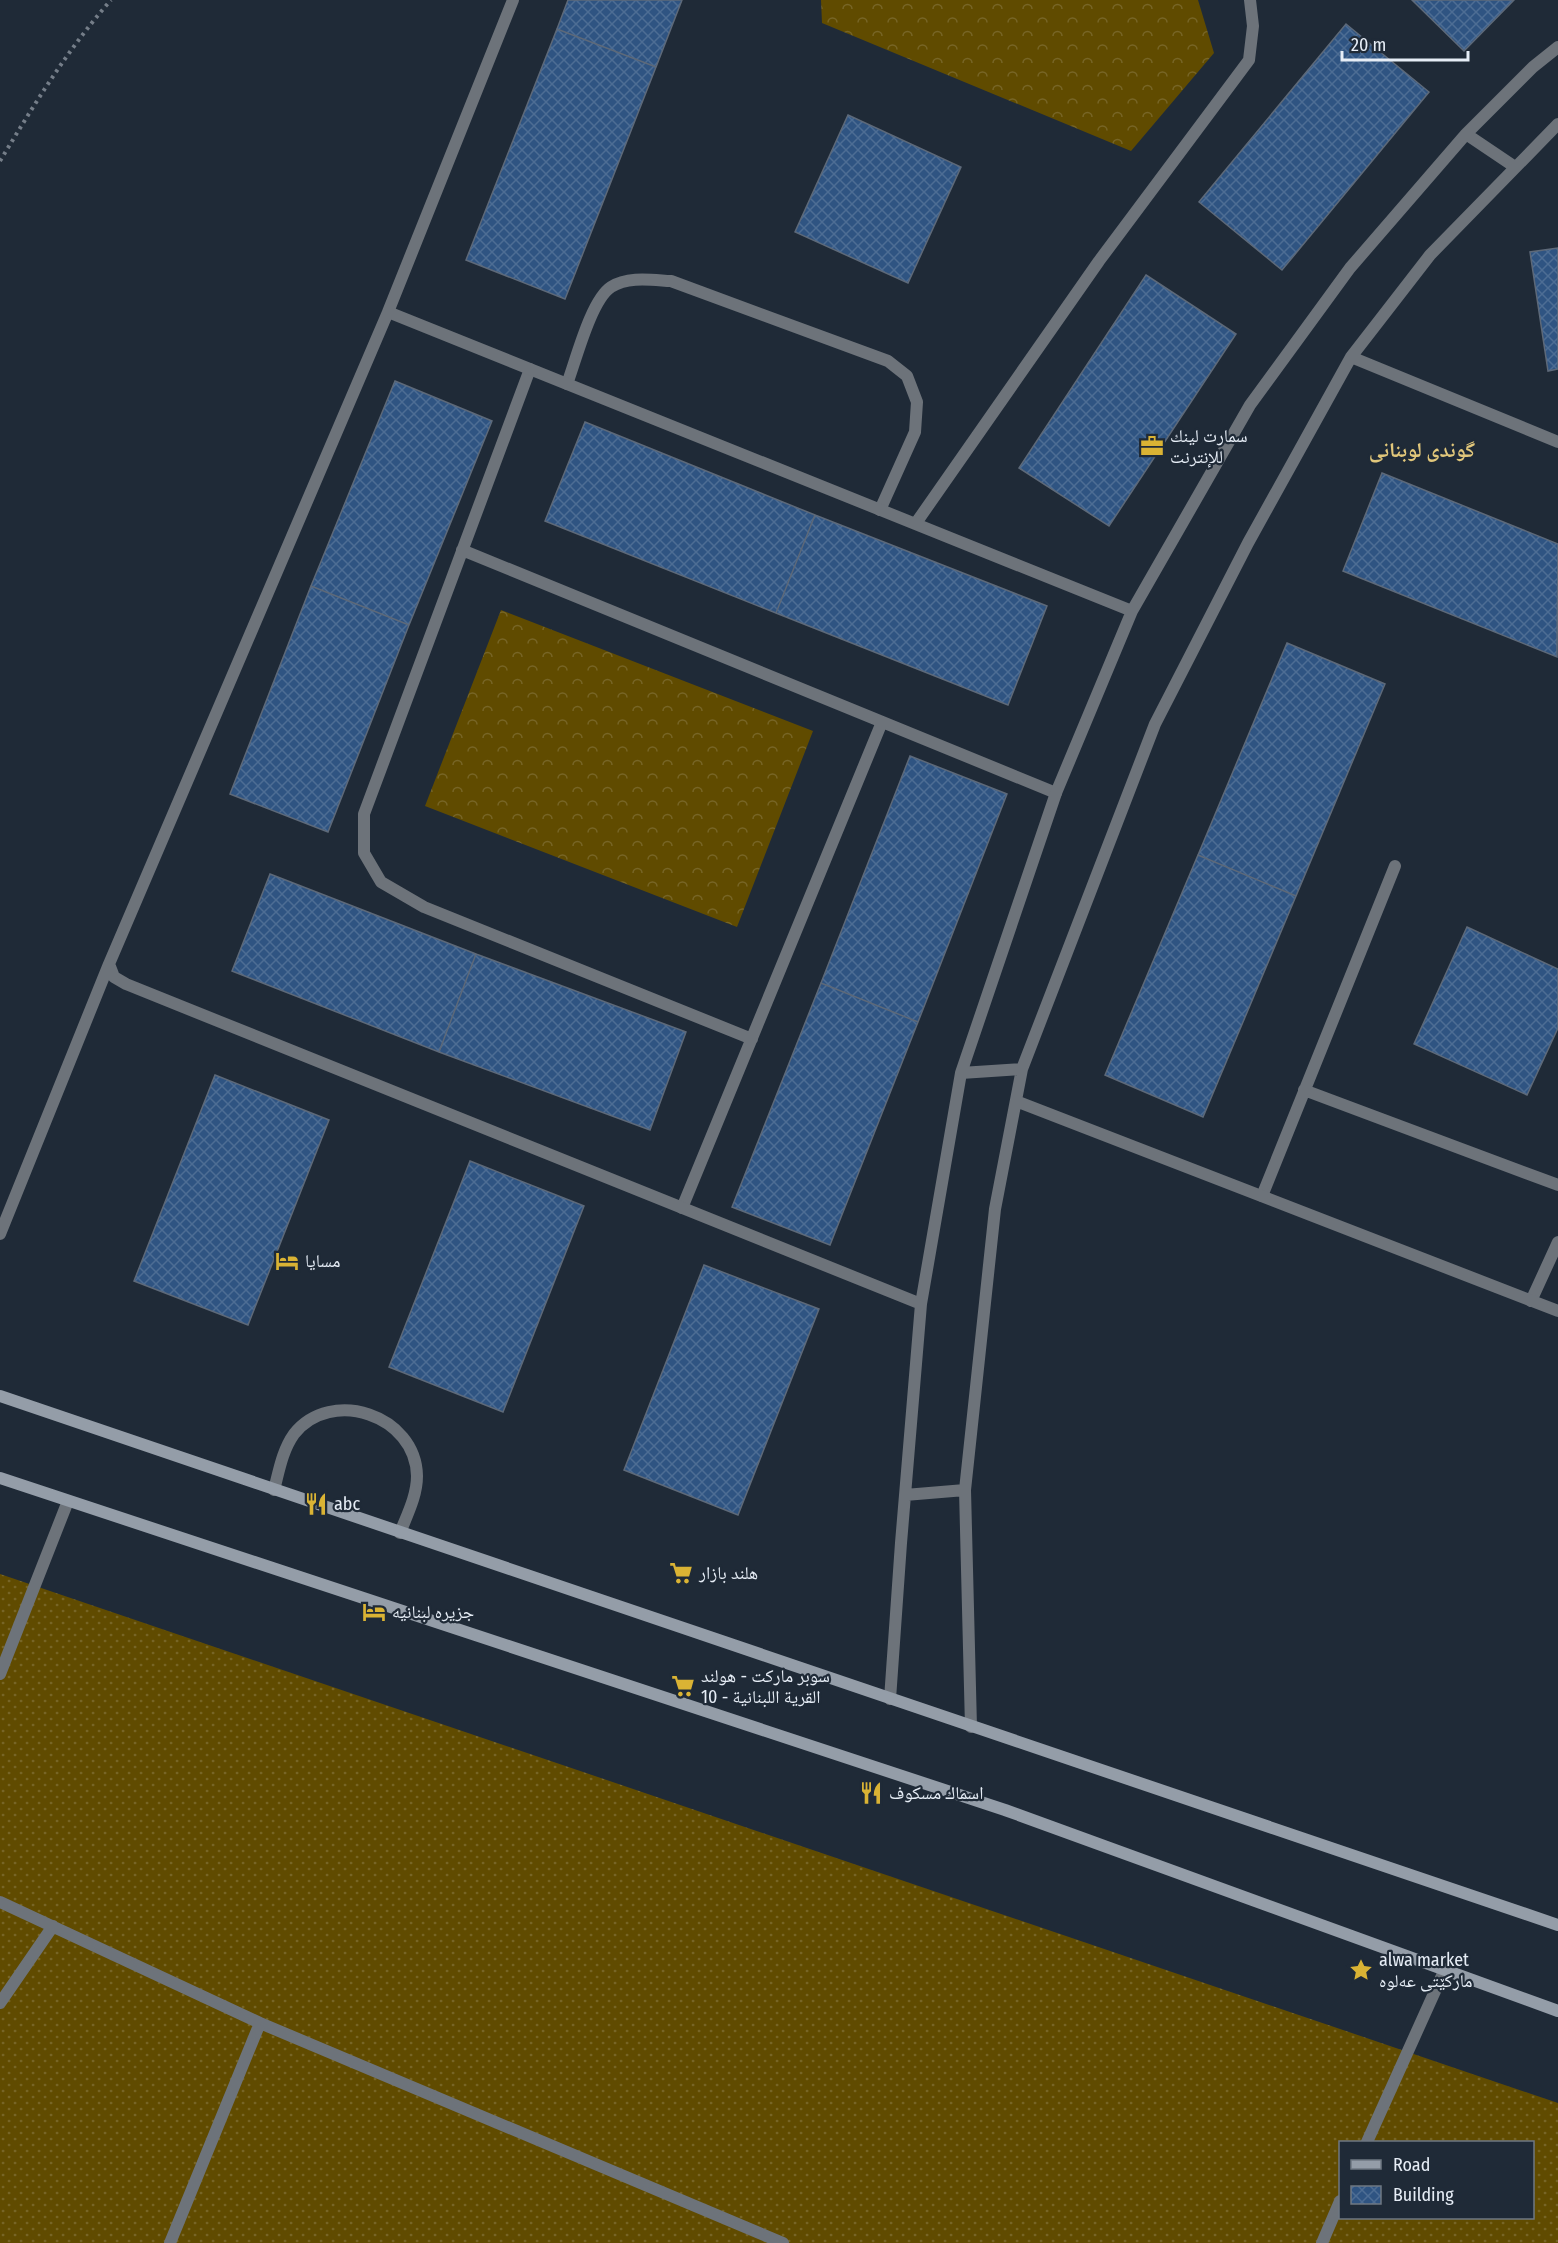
<svg xmlns="http://www.w3.org/2000/svg" width="1558" height="2243" font-family="'Fira Sans Condensed','Noto Naskh Arabic',sans-serif">
	<defs>
		<pattern id="grass-dots" width="8" height="8" patternUnits="userSpaceOnUse" patternTransform="scale(1.5)"><rect width="8" height="8" fill="#604b00"/><path d="M2 2h.1M6 6h.1" fill="none" stroke="#776526" stroke-width="1.8" stroke-linecap="round"/></pattern>
		<pattern id="forest-crowns" width="20" height="18" patternUnits="userSpaceOnUse" patternTransform="scale(1.5)"><rect width="20" height="18" fill="#604b00"/><path d="M2 6a3 3 0 1 1 6 0M12 15a3 3 0 1 1 6 0" fill="none" stroke="#776526"/></pattern>
		<pattern id="building-cross-hatch" width="8" height="8" patternUnits="userSpaceOnUse" patternTransform="scale(1.5)"><rect width="8" height="8" fill="#2f5482"/><path d="M0 0l8 8M0 8l8-8" fill="none" stroke="#4d6d94"/></pattern>
	</defs>
	<rect width="100%" height="100%" fill="#1f2a37"/>
	<path fill="url(#grass-dots)" fill-rule="evenodd" d="M0,1574L1558,2103V2243H0ZM1340,2142H1532V2218H1340Z"/>
	<path fill="url(#forest-crowns)" d="M821,0H1198L1214,53L1131,151L822,23Z
		M501,610L813,731L737,927L425,806Z"/>
	<path fill="url(#building-cross-hatch)" stroke="#5d6979" stroke-width="1.5" d="M568,0H682L656,67L557,29Z
		M1412,0H1514L1464,51Z
		M1346,24L1429,92L1282,270L1199,202Z
		M557,29L656,67L565,299L466,260Z
		M848,115L961,167L908,283L795,232Z
		M1558,248V369L1548,371L1530,252Z
		M1146,275L1236,334L1109,526L1019,468Z
		M395,381L492,421L409,625L311,586Z
		M585,422L815,515L776,613L545,521Z
		M1382,473L1558,544L1557,657L1343,571Z
		M815,515L1047,606L1008,705L776,613Z
		M311,586L409,625L328,832L230,794Z
		M1287,643L1385,684L1296,896L1198,855Z
		M910,756L1007,794L918,1022L821,983Z
		M1198,855L1296,896L1203,1117L1105,1075Z
		M270,874L476,954L439,1052L232,971Z
		M1467,927L1558,969V1028L1527,1095L1414,1044Z
		M476,954L686,1032L650,1130L439,1052Z
		M821,983L918,1022L830,1245L732,1207Z
		M215,1075L329,1120L248,1325L134,1281Z
		M470,1161L584,1206L503,1412L389,1367Z
		M704,1265L819,1309L738,1515L624,1470Z"/>
	<g fill="none" stroke-linecap="round" stroke-linejoin="round">
		<path stroke="#757e89" stroke-width="4" stroke-dasharray="3 4.5" stroke-linecap="butt" d="M0,161C34,105 67,50 111,0"/>
		<path stroke="#6d737a" stroke-width="12" d="M530,369L364,814V853L381,882L424,907L752,1039
			M567,384C576,360 591,300 611,287C628,276 652,280 671,281L888,361L907,376L917,402L915,432L880,510
			M916,523L1099,261L1249,60L1253,26L1250,0
			M462,550L1056,793
			M1304,1090L1558,1185
			M1262,1196L1395,866
			M682,1208L882,722
			M1531,1301L1558,1242
			M274,1490C279,1471 282,1451 294,1434C331,1387 416,1415 417,1476C417,1496 407,1515 400,1533
			M0,1674L68,1501"/>
		<path stroke="#6d737a" stroke-width="12" d="M513,0L388,312L109,964L114,977L126,984L921,1304
			M1466,134L1515,167
			M388,312L1132,611
			M1351,357L1558,442
			M961,1073L1022,1069
			M1016,1101L1558,1311
			M0,1234L109,964
			M905,1495L965,1490
			M890,1699L901,1543L921,1304L961,1073L1056,793L1132,611L1250,405L1350,268L1466,134L1533,67L1558,47
			M971,1727L965,1490L995,1209L1022,1069L1155,724L1248,543L1351,357L1430,255L1558,124
			M0,1902L260,2023L783,2243
			M0,2003L53,1926
			M1367,2142L1445,1969
			M170,2243L260,2023
			M1322,2243L1340,2201"/>
		<path stroke="#949da8" stroke-width="12" d="M0,1396L1558,1925
			M0,1478L1005,1810L1558,2011"/>
	</g>
	<defs>
		<g id="office-bare" transform="scale(1.8)"><path d="M-6-3h4V-5.5h4V-3h4V5H-6ZM-1-4.5V-3h2v-1.5ZM-6 0V1H6V0Z" fill="#dab334" stroke="#1f2a37" stroke-width="2.5" paint-order="stroke"/></g>
		<g id="hotel-bare" transform="scale(1.8)"><path d="M-6-4.5h1.5V1H6V5H4.5V3h-9V5H-6ZM-4 0a1.8 1.8 0 1 1 3.6 0ZM.5 0V-2.5h3Q6-2.5 6 0Z" fill="#dab334" stroke="#1f2a37" stroke-width="2.5" paint-order="stroke"/></g>
		<g id="restaurant-bare" transform="scale(1.8)"><path d="M-5-6h1v4h1v-4h1v4h1v-4h1v5L-1.5 .5V6h-2V.5L-5-1ZM5-6V6H3V1.5H1.5Q1.5-4 5-6Z" fill="#dab334" stroke="#1f2a37" stroke-width="2.5" paint-order="stroke"/></g>
		<g id="supermarket-bare" transform="scale(1.8)"><path d="M-6-5.5h2.5l.6 2H6L4.5 2H-2.5L-4.4-4H-6ZM-1.5 3.2a1.3 1.3 0 1 0 .1 0ZM3 3.2a1.3 1.3 0 1 0 .1 0Z" fill="#dab334" stroke="#1f2a37" stroke-width="2.5" paint-order="stroke"/></g>
		<g id="sight-bare" transform="scale(1.8)"><path d="M0-6L1.8-2.2L6-1.7L2.9 1.2L3.7 5.4L0 3.3L-3.7 5.4L-2.9 1.2L-6-1.7L-1.8-2.2Z" fill="#dab334" stroke="#1f2a37" stroke-width="2.5" paint-order="stroke"/></g>
	</defs>
	<g fill-rule="evenodd">
		<use href="#office-bare" x="1152" y="446"/>
		<use href="#hotel-bare" x="287" y="1261"/>
		<use href="#restaurant-bare" x="316" y="1504"/>
		<use href="#supermarket-bare" x="681" y="1573"/>
		<use href="#hotel-bare" x="374" y="1612"/>
		<use href="#supermarket-bare" x="683" y="1686"/>
		<use href="#restaurant-bare" x="871" y="1793"/>
		<use href="#sight-bare" x="1361" y="1970"/>
	</g>
	<g text-anchor="middle" stroke-width="4.5" stroke-linejoin="round" paint-order="stroke">
		<g font-size="18" fill="#e6edf6" stroke="#1f2a37" text-anchor="start">
			<text x="1170" y="442">سمارت لينك<tspan x="1170" dy="21">للإنترنت</tspan></text>
			<text x="305" y="1267">مسايا</text>
			<text x="334" y="1510">abc</text>
			<text x="699" y="1579">هلند بازار</text>
			<text x="392" y="1618">جزيره لبنانيه</text>
			<text x="701" y="1682">سوبر ماركت - هولند<tspan x="701" dy="21">10 - القرية اللبنانية</tspan></text>
			<text x="889" y="1799">اسماك مسكوف</text>
			<text x="1379" y="1966">alwa market<tspan x="1379" dy="21">مارکێتی عەلوە</tspan></text>
		</g>
		<g font-size="21" font-weight="bold" fill="#e1c77b" stroke="#1f2a37">
			<text x="1422" y="457">گوندی لوبنانی</text>
		</g>
	</g>
	<rect x="1339" y="2141" width="195" height="78" fill="#1f2a37" stroke="#6f7883" stroke-width="1.5"/>
	<rect x="1351" y="2160" width="30" height="9" fill="#949da8" stroke="#6f7883" stroke-width="1.5"/>
	<text x="1393" y="2171" font-size="18" fill="#e6edf6">Road</text>
	<rect x="1351" y="2186" width="30" height="18" fill="url(#building-cross-hatch)" stroke="#6f7883" stroke-width="1.5"/>
	<text x="1393" y="2201" font-size="18" fill="#e6edf6">Building</text>
	<path d="M1342 51v9h126v-9" fill="none" stroke="#e6edf6" stroke-width="3"/>
	<text x="1351" y="51" font-size="18" fill="#e6edf6" stroke="#1f2a37" stroke-width="4.5" paint-order="stroke">20 m</text>
</svg>
